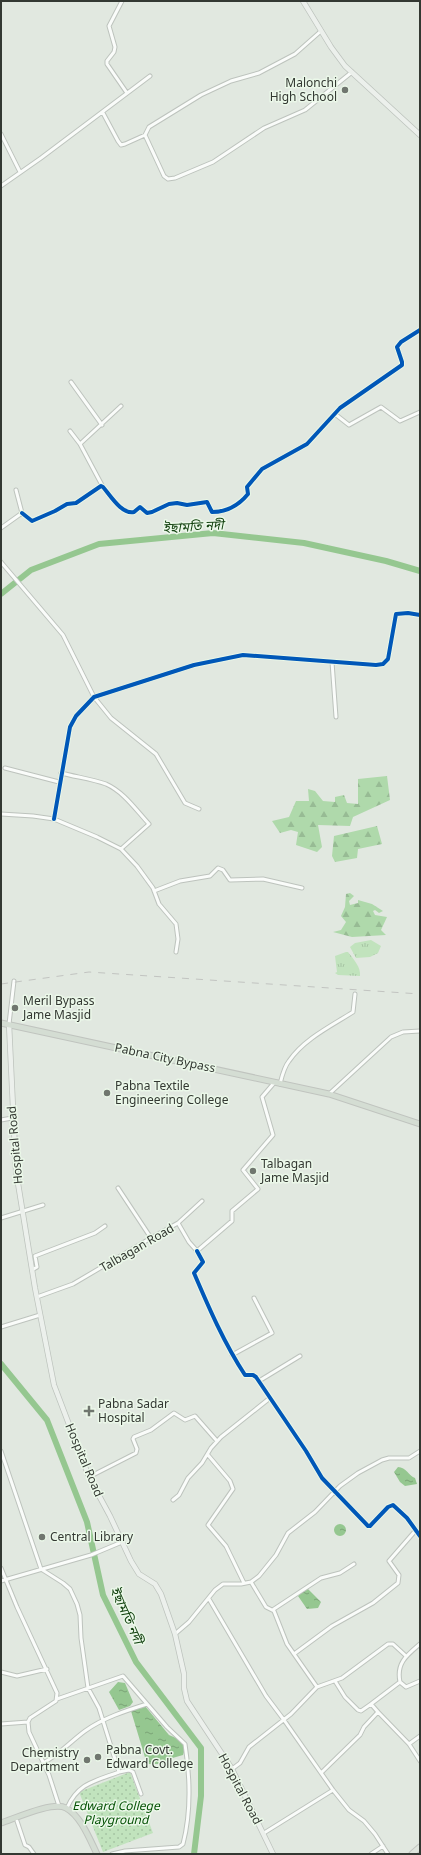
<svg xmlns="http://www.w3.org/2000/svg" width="421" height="1855" font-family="Georgia,'Noto Sans Bengali',serif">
	<defs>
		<pattern id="grass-tufts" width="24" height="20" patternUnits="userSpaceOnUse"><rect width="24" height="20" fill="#c1e3bd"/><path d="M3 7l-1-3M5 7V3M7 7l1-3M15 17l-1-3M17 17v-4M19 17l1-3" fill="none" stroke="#a6c4a3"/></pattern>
		<pattern id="forest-firs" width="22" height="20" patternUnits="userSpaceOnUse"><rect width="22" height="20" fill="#afd9ab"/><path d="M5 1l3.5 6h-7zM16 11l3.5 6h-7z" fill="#97bb94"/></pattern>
		<pattern id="park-dots" width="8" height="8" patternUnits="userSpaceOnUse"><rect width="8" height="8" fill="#c1e3bd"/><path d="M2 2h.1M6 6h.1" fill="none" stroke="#a6c4a3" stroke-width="1.8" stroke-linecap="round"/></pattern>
		<pattern id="water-ripples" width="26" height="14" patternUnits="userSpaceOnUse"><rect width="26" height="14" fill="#95c790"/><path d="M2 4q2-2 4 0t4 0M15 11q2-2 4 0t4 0" fill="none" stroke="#7aa376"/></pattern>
	</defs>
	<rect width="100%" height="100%" fill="#e1e8e0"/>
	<path fill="url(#grass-tufts)" d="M371,940L381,946L378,953L370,957L356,958L350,947L355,943Z
		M346,952H348C354,960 361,967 360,976L338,975L335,973L337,972L335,956Z"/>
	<path fill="url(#forest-firs)" d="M387,776L390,800L353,817L350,826L318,825L322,847L317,852L296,845L298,832L291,830L280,833L272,821L289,817L296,801H309L308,789L315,791L323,801L335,802V797L344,795L347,803L358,804V779Z
		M377,826L382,844L358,849L357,858L335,862L332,856L334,836Z
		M350,893L354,896L349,901L350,905L358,903V900L372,904L383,911L379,913L375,910L373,911L375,915L387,917L381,930L386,935L352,937L333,932L341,930L346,922L341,916L345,907L346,894Z"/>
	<path fill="url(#park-dots)" d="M130,1772L153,1833L103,1852L79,1792Z"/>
	<path fill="url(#water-ripples)" d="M398,1467C406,1467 409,1476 415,1478L417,1484L405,1486L400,1482L394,1472Z
		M334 1530a6 6 0 1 1 12 0a6 6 0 1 1-12 0Z
		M307,1588L321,1602L318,1608L307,1609L298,1596Z
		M118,1682L125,1683L133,1702L130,1706L119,1710L109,1692Z
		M145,1706L169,1735L176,1738L183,1744L185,1749L183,1755L169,1759L165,1764H147L131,1711Z"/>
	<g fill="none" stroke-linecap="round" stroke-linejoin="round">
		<path stroke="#95c790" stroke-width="6" d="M1,594L31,570L99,544L213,533L304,543L386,561L420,571
			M1,1364L47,1420L87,1522L103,1595L136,1662L201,1748V1796L194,1854"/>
		<g stroke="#bdc3bd" stroke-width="5">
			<path id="minor" d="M122,1L109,26L115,47L114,52L107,61V64L127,93
				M103,113L118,141L121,145L125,144L145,135L164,176L168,179L175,178L213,162L264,128L305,110L352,72
				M1,134L20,172
				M145,135L149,127L201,95L231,81L259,73L295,54L321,31
				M1,186L41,158L150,76
				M71,382L102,425
				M335,414L349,425L381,407L400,421L420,412
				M70,431L80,444L103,487
				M80,444L121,406
				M22,513L32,521L55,511L67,504L76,503L101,486L103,487C110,495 122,515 134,512L140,507L147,513L152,512L169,504L177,503L187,505L207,502L212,512C227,512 239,505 248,494L247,487L262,469L307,444L340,408L402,365V362L397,347L401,342L420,330
				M1,528L22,513L16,490
				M1,562L63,635L94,697L111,718L156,754L185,803L199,809
				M332,662L336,717
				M5,768L59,782
				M61,773C76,777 92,779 106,784C124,792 136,810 149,824L121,849
				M1,814L33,816L54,819L97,837L121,849L137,866L153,888L159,904L176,924L178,939L176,952
				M54,819L70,727L76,716L94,697L194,665L243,655L376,665L383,664L388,659L396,614L408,613L420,615
				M154,891L180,881L210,876L218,868L223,870L230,880L263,879L302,888
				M9,1024L14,981
				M280,1084C282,1076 284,1067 289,1061C304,1039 331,1026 353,1012L355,994
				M329,1094L391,1037L403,1032L420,1031
				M1,1120L12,1118
				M118,1188L151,1238
				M1,1218L43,1205
				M178,1223L202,1201
				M197,1251L203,1262L194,1273C209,1308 224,1343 245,1375H253L256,1377L306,1451L322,1478L368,1526H370L388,1507L393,1505L407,1518L420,1536
				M32,1270L37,1267L35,1256L95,1233L105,1226
				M37,1297L73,1284L151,1238L178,1223L189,1242L197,1251L232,1221V1211L258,1189L243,1170L273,1135L262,1097L274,1083
				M1,1327L40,1315
				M232,1355L272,1333L254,1298
				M259,1381L300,1356
				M1,1451L41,1569L63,1583L70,1589L77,1604L80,1615L81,1638L88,1688L99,1708L119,1772L129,1770L133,1772L141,1794
				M208,1455L230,1481L233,1489L208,1525L226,1546L244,1583
				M89,1477L136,1453L137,1449L133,1439L134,1437L151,1430L174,1413L185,1420L195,1416L217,1441
				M173,1500L179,1495L188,1478L202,1463L211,1448L221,1437L270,1398
				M1,1568L17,1607L57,1693L56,1701L30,1718L28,1722L29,1732L49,1775L59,1806
				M1,1581L91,1555L122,1542
				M251,1582L266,1607L274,1611L287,1644L317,1687
				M209,1599L266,1696L284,1720L333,1790L349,1810L364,1821L375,1834L388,1854
				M274,1609L321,1578L340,1573L354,1564
				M175,1634L189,1622L215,1590L223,1584H241L251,1582L259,1576L276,1555L288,1533L315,1512L340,1486L358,1473L382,1460L389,1458H409L420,1451
				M294,1654L332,1626L373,1603L398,1583L399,1575L389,1561L416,1530
				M1,1672L17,1676L47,1669
				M335,1681L345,1697L358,1710L361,1711L371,1704
				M400,1682L406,1687L420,1681
				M57,1699L123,1676L167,1727L185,1744C190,1776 191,1813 183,1844L179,1847L125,1851L112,1854
				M378,1712L409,1744L420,1761
				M1,1724L28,1722
				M409,1744L420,1736
				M43,1763C59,1755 70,1742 85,1731C103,1718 125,1711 147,1704
				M232,1769L240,1763L249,1747L291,1714L317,1687L342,1678L388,1644H393L406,1656
				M321,1773L360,1735L364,1727L378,1712L371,1704L400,1682C396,1663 407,1655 420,1644
				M67,1808C78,1783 95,1781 119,1772
				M17,1821L25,1845L29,1847L34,1854
				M264,1833L333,1790
				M371,1854L383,1846"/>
		</g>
		<g stroke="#bdc3bd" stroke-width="6">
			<path id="secondary" d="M303,1L331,47L345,66L420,135
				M9,1024L16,1171L35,1288L54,1385L89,1477L110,1516L131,1561L139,1574L155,1584L161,1594L175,1634L184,1674V1688L187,1701L232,1769L273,1854"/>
		</g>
		<g stroke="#c0c4bf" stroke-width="7">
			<path id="primary" d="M412,1854L420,1847"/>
		</g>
		<g stroke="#c0c4bf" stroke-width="7">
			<path id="trunk" d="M1,1023L329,1094L420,1124
				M1,1823C16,1818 53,1801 66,1808C81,1816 90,1840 97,1854"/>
		</g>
		<use href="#minor" stroke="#fafcfa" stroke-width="3"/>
		<use href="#secondary" stroke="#ecf0ec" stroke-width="4.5"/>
		<use href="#primary" stroke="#dee5dd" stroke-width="5"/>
		<use href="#trunk" stroke="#d4ddd3" stroke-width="5"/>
		<path stroke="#c2c4c1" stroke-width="1" stroke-dasharray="7 7" stroke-linecap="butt" d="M1,984L89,972L420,994"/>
		<g stroke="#ebf8e9" stroke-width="6">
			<path id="cycleway" d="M22,513L32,521L55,511L67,504L76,503L101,486L103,487C110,495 122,515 134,512L140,507L147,513L152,512L169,504L177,503L187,505L207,502L212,512C227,512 239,505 248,494L247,487L262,469L307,444L340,408L402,365V362L397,347L401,342L420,330
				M54,819L70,727L76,716L94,697L194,665L243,655L376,665L383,664L388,659L396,614L408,613L420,615
				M197,1251L203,1262L194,1273C209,1308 224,1343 245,1375H253L256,1377L306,1451L322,1478L368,1526H370L388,1507L393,1505L407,1518L420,1536"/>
		</g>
		<use href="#cycleway" stroke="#0057b8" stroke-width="4"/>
	</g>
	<g fill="#70766f" stroke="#ebf8e9" stroke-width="1.5">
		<circle cx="345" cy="90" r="4"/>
		<circle cx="15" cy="1008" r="4"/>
		<circle cx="107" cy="1093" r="4"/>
		<circle cx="253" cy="1171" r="4"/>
		<path d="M87 1405h4v4h4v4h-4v4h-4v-4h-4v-4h4z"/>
		<circle cx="42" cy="1537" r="4"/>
		<circle cx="98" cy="1757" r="4"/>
		<circle cx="87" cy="1760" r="4"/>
	</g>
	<g text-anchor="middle" stroke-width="3" stroke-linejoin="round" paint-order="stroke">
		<g font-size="12" fill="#333832" stroke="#ebf8e9" text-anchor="start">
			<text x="337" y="87" text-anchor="end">Malonchi<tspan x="337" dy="14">High School</tspan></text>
			<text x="23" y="1005">Meril Bypass<tspan x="23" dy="14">Jame Masjid</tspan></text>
			<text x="115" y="1090">Pabna Textile<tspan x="115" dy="14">Engineering College</tspan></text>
			<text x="261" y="1168">Talbagan<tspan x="261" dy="14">Jame Masjid</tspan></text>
			<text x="98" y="1408">Pabna Sadar<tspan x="98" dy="14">Hospital</tspan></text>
			<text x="50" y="1541">Central Library</text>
			<text x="106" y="1754">Pabna Covt.<tspan x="106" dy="14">Edward College</tspan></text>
			<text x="79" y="1757" text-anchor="end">Chemistry<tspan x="79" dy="14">Department</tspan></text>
		</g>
		<g font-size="12" fill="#333832" stroke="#ebf8e9">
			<text transform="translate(165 1058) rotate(12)" y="4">Pabna City Bypass</text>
			<text transform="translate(15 1145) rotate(-95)" y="4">Hospital Road</text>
			<text transform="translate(137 1248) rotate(-30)" y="4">Talbagan Road</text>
			<text transform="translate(84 1460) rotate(67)" y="4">Hospital Road</text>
			<text transform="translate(240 1789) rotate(62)" y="4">Hospital Road</text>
		</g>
		<g font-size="12" font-style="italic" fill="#045104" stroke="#ebf8e9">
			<text x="116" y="1810">Edward College<tspan x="116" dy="14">Playground</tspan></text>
		</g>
		<g font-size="13" font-style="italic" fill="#134210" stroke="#ebf8e9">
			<text transform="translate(193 526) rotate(-3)" y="5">ইছামতি নদী</text>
			<text transform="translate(127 1615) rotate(66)" y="5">ইছামতি নদী</text>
		</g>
	</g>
	<rect width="421" height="1855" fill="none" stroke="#333832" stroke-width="4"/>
</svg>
